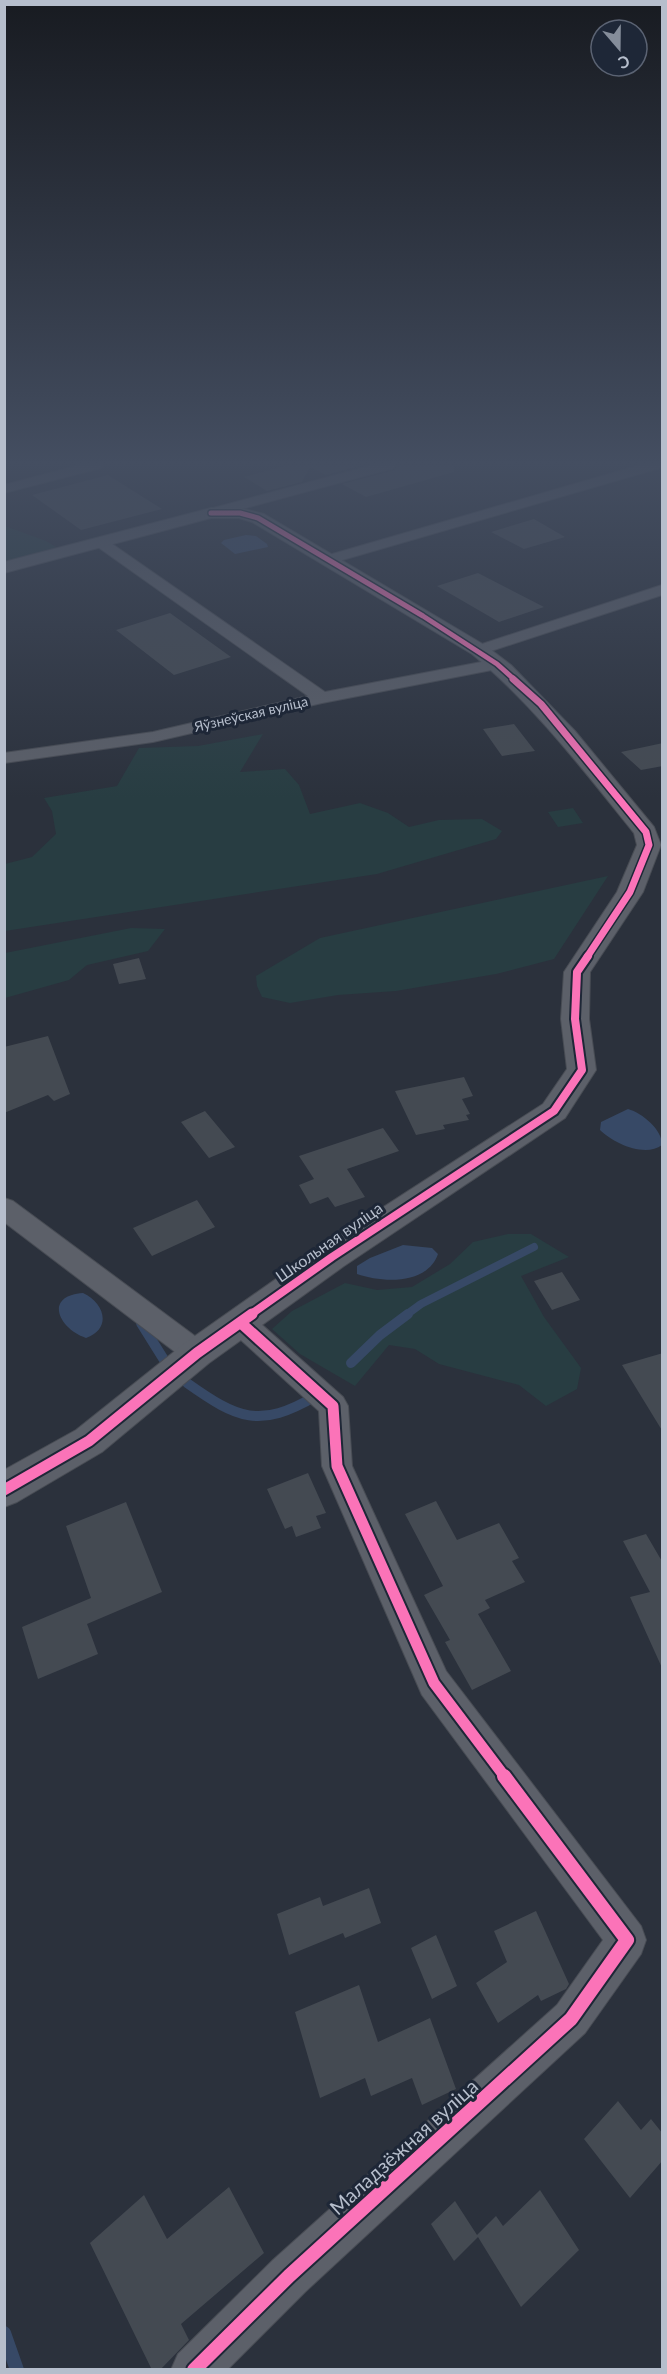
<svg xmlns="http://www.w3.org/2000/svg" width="667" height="2374" font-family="Lato,sans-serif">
	<rect width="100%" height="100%" fill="#2b313c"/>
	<path fill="#283d42" d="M5,526L46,541L56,547L50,552L5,563Z
		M263,734L240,772L285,769L299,785L310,814L360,803L388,813L409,827L439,820L482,819L502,831L496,839L377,874L5,931V864L32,857L56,834L52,811L44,798L117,786L139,748L198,746Z
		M573,808L583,823L558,827L548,812Z
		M608,876L554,959L496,974L396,991L338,995L290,1003L262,997L257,986L256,976L320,938Z
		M131,928L165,929L148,951L87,965L69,980L5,998V953Z
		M508,1234H531L569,1257L521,1276L544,1317L581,1368L577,1389L546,1406L519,1385L439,1364L415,1349L389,1345L355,1386L300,1354L272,1329L292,1311L345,1283L377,1290L412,1287L450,1264L473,1242Z"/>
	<path fill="#374966" d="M246,535L256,536L267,544L268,547L235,554L221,543L224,540Z
		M628,1109C643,1113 663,1131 662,1145C645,1158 613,1143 600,1130L601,1122Z
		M403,1245L432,1248L438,1254C427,1285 383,1283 357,1274V1266L370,1258Z
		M83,1293C105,1303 112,1329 86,1338C59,1329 43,1296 83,1293Z"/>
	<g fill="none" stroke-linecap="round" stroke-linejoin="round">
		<path stroke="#374966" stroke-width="8" d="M406,1315L421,1304L534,1247"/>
		<path stroke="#374966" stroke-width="10" d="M141,1323L166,1363
			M351,1363L380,1335L408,1314
			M187,1383C238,1419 259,1429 316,1396"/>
		<path stroke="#374966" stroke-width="14" d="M4,2333L17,2370"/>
	</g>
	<path fill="#444a52" d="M288,465H363L326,475L310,467L302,482L267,491L244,477Z
		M397,465H454V472L366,497L342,484L395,470Z
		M108,475L162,509L81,530L32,495Z
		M534,519L565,537L524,549L491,532Z
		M478,573L544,607L499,622L437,586Z
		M170,613L231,657L174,675L116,630Z
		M514,724L535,751L502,756L483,729Z
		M663,743V766L641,770L621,752Z
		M139,958L146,979L119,984L113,964Z
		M48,1036L70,1094L54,1101L48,1095L4,1113V1047Z
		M464,1077L473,1096L462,1099L470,1114L466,1115L469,1120L443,1125L445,1129L416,1135L395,1091Z
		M205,1111L235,1147L209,1158L181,1122Z
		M383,1128L399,1151L347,1169L365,1197L335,1207L328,1197L310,1204L299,1185L314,1179L299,1156Z
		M197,1200L215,1227L152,1256L133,1228Z
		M562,1272L580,1300L552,1310L534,1281Z
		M663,1353V1432L622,1365Z
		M308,1473L326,1513L316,1516L321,1528L296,1537L292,1526L285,1529L267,1489Z
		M436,1501L457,1540L499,1523L519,1558L512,1561L525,1582L485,1600L490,1608L478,1614L511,1671L472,1690L445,1642L450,1640L424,1595L443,1586L405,1514Z
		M126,1502L162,1592L87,1624L98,1654L38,1679L22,1627L91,1598L66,1526Z
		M646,1534L663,1563V1670L630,1597L650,1592L623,1541Z
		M369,1888L381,1923L345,1938L343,1933L289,1955L277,1914L320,1897L323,1906Z
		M536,1911L569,1984L566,1989L541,2001L538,1995L498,2023L476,1983L507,1962L494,1931Z
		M436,1935L457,1986L432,1999L411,1948Z
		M359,1985L378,2042L430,2018L456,2089L422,2105L412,2078L371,2096L365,2078L320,2098L295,2012Z
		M618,2101L641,2130L651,2119L663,2134V2160L630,2198L584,2139Z
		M229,2187L264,2253L181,2324L189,2340L160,2370H152L90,2243L144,2195L167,2239Z
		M540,2190L579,2250L521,2307L478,2237L454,2261L431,2224L455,2201L477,2235L496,2216L503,2226Z"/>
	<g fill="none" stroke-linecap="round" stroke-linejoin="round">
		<g stroke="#484c54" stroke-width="2">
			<path id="minor" d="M80,465H102L101,468L4,493V485Z
				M373,465H395L394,468L216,516H206L204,513L206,510Z
				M640,465H661L660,468L332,563H322L320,560L322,557Z
				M100,538L105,539L325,692L497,659L505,664L497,669L322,703L153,742L4,763V753L153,732L308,696L95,545L93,542L95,539Z
				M662,585V595L485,653L479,655L471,650L473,647Z
				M4,1198L13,1201L207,1345L211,1353L207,1361L197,1365L187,1361L4,1222Z
				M241,1312L251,1315L343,1397L348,1406L352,1466L446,1671L641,1926L646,1940L641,1954L585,2033L305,2292L227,2370H171L178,2354L273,2260L557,2005L603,1940L422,1695L322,1466L319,1411L231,1331L227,1323L231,1315Z"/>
		</g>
		<g stroke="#484c54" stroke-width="2">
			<path id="tertiary" d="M211,508H240L264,514L486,646L511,665L575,731L654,827L661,845L643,892L590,972L589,1019L596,1070L565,1118L344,1266L209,1363L102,1452L17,1502L4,1507V1470L76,1430L185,1343L320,1248L543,1104L567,1069L561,1019L564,972L617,892L637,845L634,833C583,770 535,706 472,654L252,522L239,518H211L4,573V562Z"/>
		</g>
		<use href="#minor" fill="#5c6069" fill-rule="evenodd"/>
		<use href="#tertiary" fill="#5c6069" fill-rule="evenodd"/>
		<g stroke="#1e2737" stroke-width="8">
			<path id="cycleway-far4" d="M211,513H240L258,518L423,616L497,664L515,680"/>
		</g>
		<g stroke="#1e2737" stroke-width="10">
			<path id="cycleway-far3" d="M513,679L541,704L646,832L649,845L630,892L587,957"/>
		</g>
		<g stroke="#1e2737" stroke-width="12">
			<path id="cycleway-far2" d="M250,1315L332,1257L554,1111L582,1070L575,1019L577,972L588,956"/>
		</g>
		<g stroke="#1e2737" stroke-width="15">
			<path id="cycleway-far1" d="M241,1323L333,1406L337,1466L434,1683L505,1777
				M4,1490L89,1441L197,1353L252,1314"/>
		</g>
		<g stroke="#1e2737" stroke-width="18">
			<path id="cycleway" d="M194,2370L289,2276L571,2019L627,1940L504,1776"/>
		</g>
		<use href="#cycleway-far4" stroke="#fb73b8" stroke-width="5"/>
		<use href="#cycleway-far3" stroke="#fb73b8" stroke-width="7"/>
		<use href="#cycleway-far2" stroke="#fb73b8" stroke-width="8"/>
		<use href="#cycleway-far1" stroke="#fb73b8" stroke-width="11"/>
		<use href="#cycleway" stroke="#fb73b8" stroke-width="14"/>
	</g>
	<linearGradient id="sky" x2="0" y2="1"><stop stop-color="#181b21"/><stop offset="0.58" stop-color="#444e61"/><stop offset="1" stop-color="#444e61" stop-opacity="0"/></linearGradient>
	<rect width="667" height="798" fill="url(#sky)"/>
	<g text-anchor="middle" stroke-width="6" stroke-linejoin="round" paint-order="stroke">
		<g font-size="14" fill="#b6becc" stroke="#1e2737">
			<text transform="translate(251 714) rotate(-13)" y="5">Яўзнеўская вуліца</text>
		</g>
		<g font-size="16" fill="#b6becc" stroke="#1e2737">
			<text transform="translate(329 1242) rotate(-35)" y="6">Школьная вуліца</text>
		</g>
		<g font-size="20" fill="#b6becc" stroke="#1e2737">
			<text transform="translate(404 2147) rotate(-42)" y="7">Маладзёжная вуліца</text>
		</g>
	</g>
	<rect width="667" height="2374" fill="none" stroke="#b6becc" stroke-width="12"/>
	<g transform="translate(619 48) rotate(160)"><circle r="28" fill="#1e2737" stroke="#5b6373" stroke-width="1.5"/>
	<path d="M0-4.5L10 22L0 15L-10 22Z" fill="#858d9a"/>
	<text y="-9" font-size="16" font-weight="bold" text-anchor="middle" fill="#b6becc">С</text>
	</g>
</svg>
